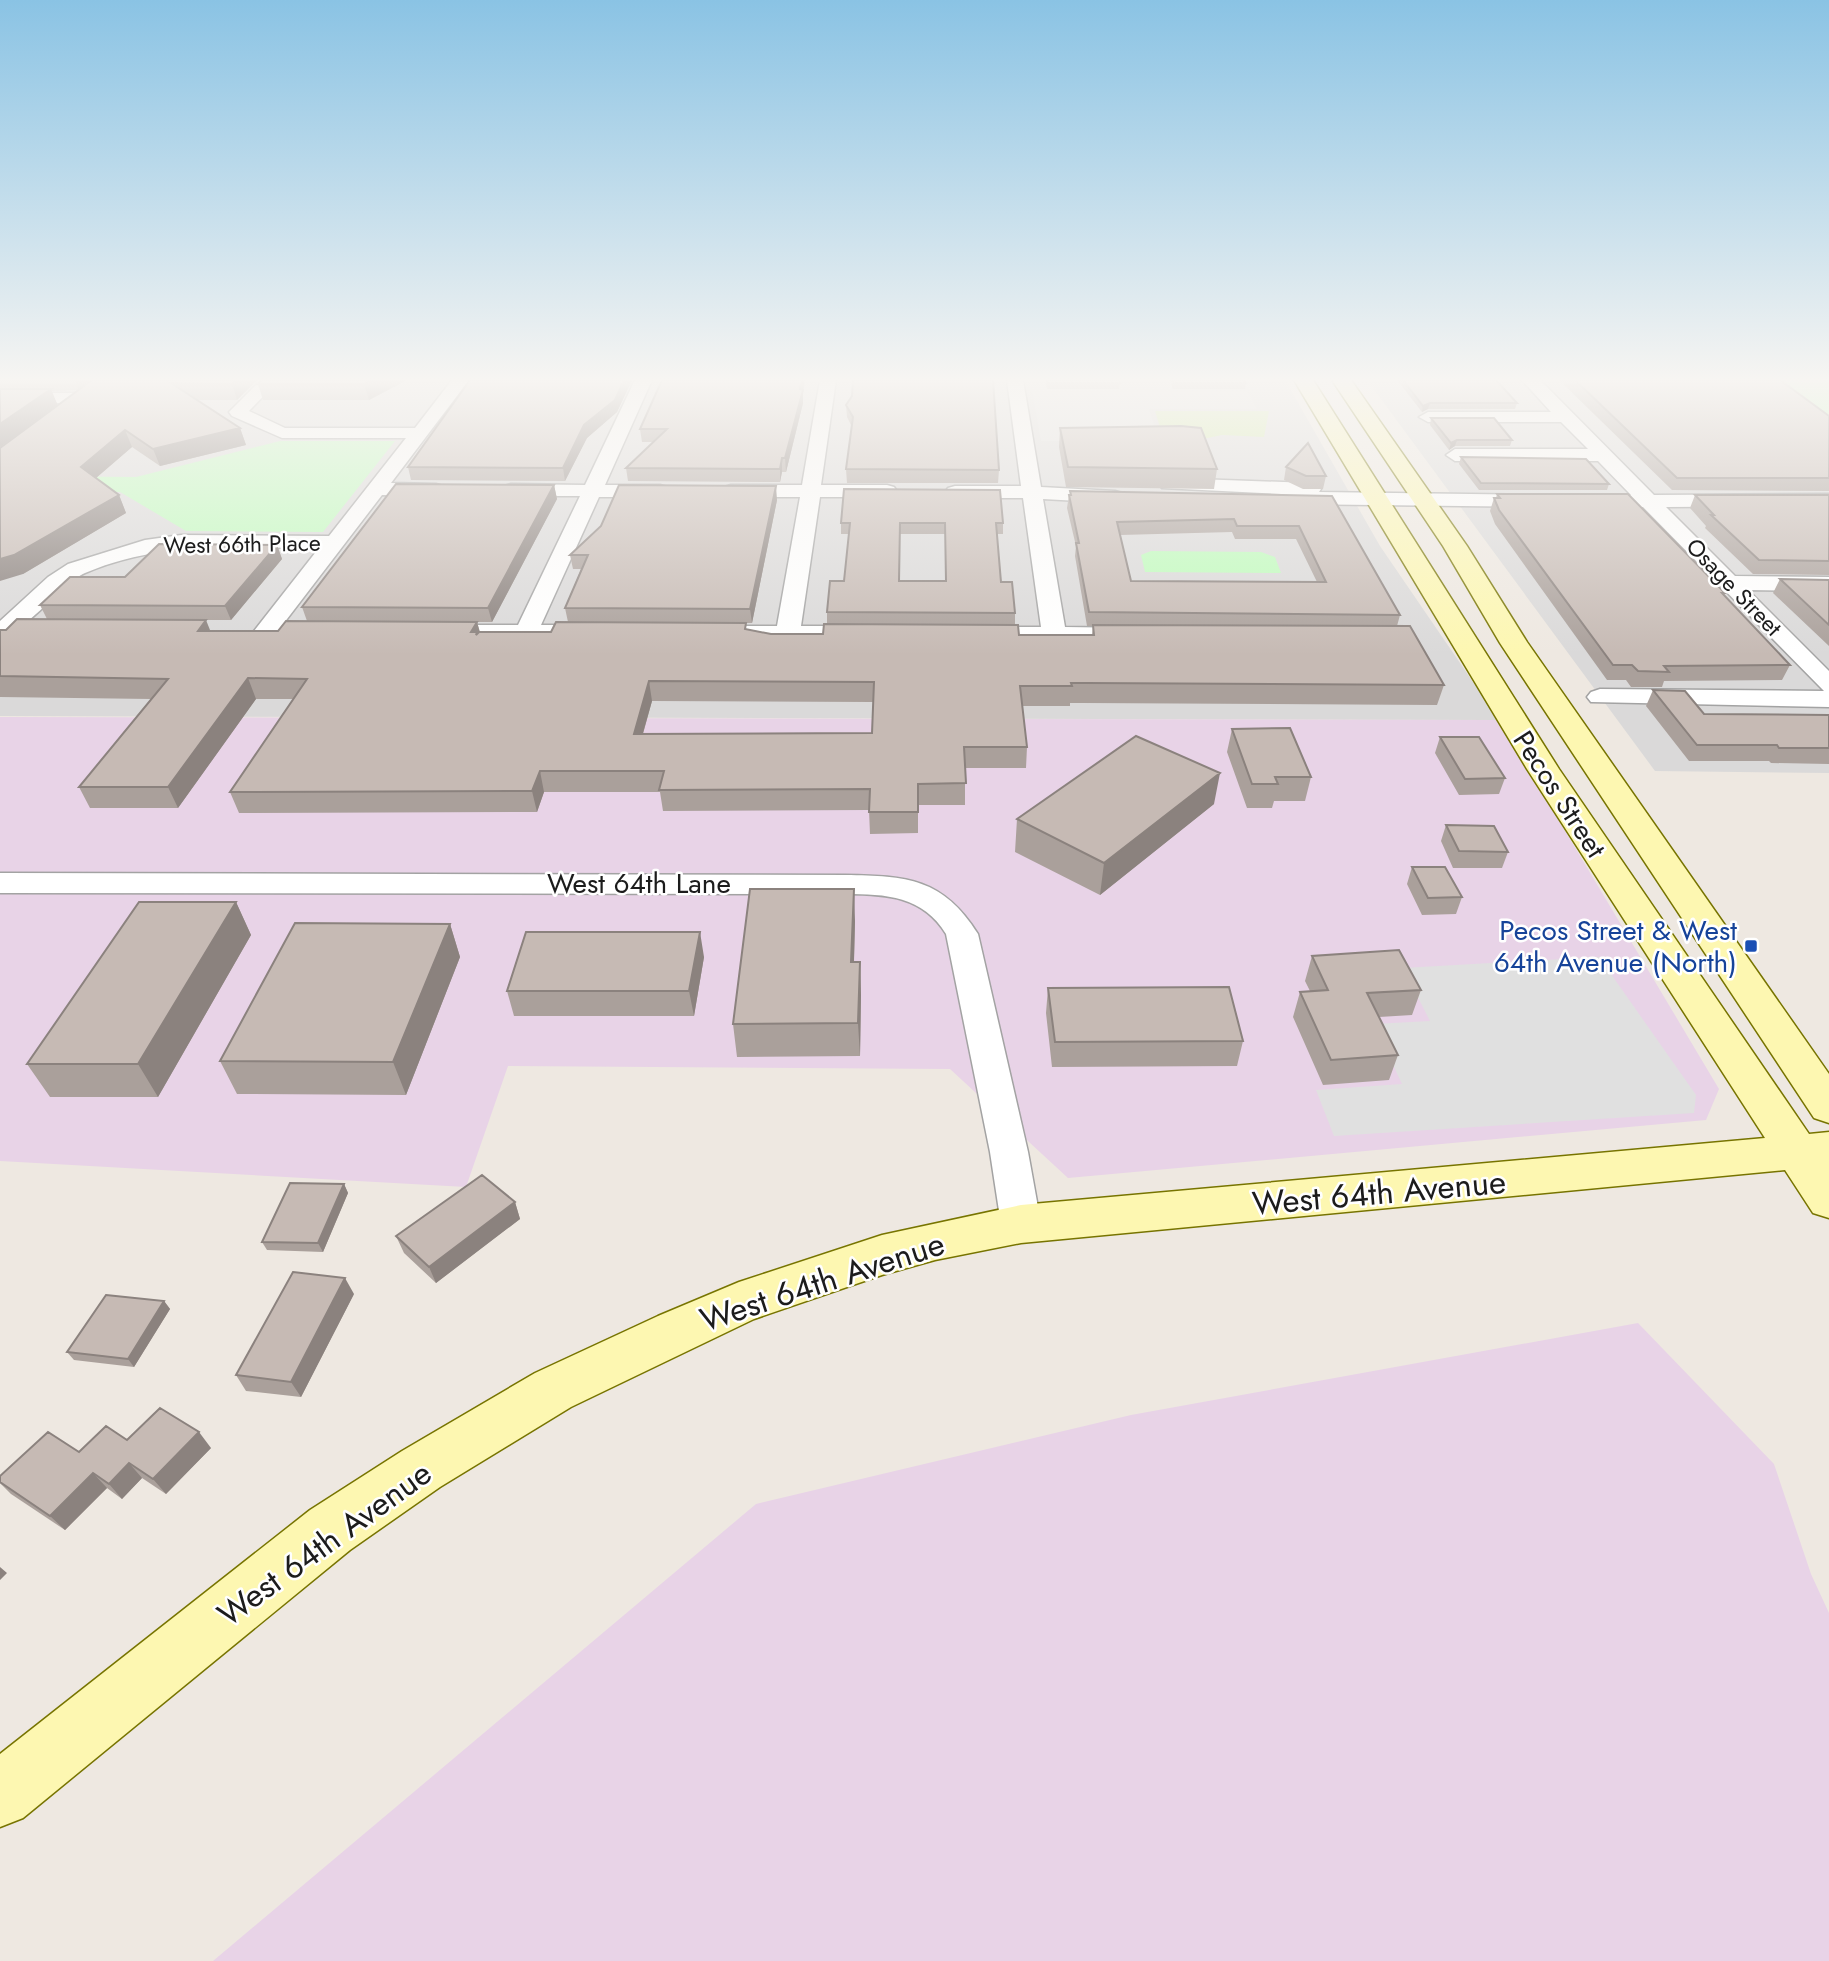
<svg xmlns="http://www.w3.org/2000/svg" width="1829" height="1961" font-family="Jost,sans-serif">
	<rect width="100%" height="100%" fill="#eee8e1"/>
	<path fill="#dad9d9" d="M0,380H1285L1380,546L1499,720L0,716Z
		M1367,380H1829V773L1655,771Z"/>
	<path fill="#e8d3e7" d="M0,717L1499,720L1719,1089L1706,1120L1068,1178L950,1069L508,1066L466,1187L0,1161Z
		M1638,1323L1774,1464L1811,1574L1829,1613V1961H213L756,1504L1131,1415Z"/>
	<path fill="#d1eca3" d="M1155,411H1269L1264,437L1222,435L1193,441L1160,427Z"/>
	<path fill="#bdfcba" d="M1766,380H1827L1829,382V419Z
		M280,441H395L323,532L186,531L120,492H0V476L136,477Z
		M1151,551L1261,552L1275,557L1281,573L1145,572L1141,555Z"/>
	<path fill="#e0e0e0" d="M1032,390L1247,391L1257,409H1149L1154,425H1138L1144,441H1041Z
		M1599,957L1696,1095L1694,1113L1334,1136L1316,1090L1402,1084L1374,1024L1430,1021L1403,968Z"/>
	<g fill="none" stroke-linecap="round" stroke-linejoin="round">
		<g stroke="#a3a3a3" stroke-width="3">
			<path id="street" d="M261,380H279L249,411L285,428H415L452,380H469L391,483L436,484L443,486L446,490L443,494L436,496L382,495L274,636H258L254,631L319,548C238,548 162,540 85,573C62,583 20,639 0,635V621L48,577L68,564L145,540L181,535L329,536L406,438H282L232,416L229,412Z
				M635,380H652L605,485H660L667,487L670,491L667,495L660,497H599L541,625H596L604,627L608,632L604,637H428L424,632L428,627L436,625H518L580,496H511L504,494L501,490L504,486L511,484L585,485Z
				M820,380H836L821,485H887L894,487L897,491L894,495L887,497H820L801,626H869L877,628L881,633L877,638L869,640L712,638L708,633L712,628L720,626H777L800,497H731L724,495L721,491L724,487L731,485H802Z
				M1007,380H1023L1041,487L1115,491L1122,493L1125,497L1122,501L1115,503L1043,499L1065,627L1135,628L1143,630L1147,635L1143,640L975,641L967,639L963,634L967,629L975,627H1041L1023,498H955L948,496L945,492L948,488L955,486H1021Z
				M1522,380H1540L1654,495L1829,494V506L1666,507L1735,576L1829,577V591L1748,590L1829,671V707L1591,702L1587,697L1591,692L1600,689L1824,691L1643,507L1582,505L1579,501L1582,497L1631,495L1598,461H1455L1446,455L1455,449H1588L1561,422H1428L1419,417L1428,412H1551Z
				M0,393H86L95,398L86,403H0Z
				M1169,478L1311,483L1318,485L1321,489L1319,492L1538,495L1545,497L1548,501L1545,505L1538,507L1288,504L1281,502L1278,498L1281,494L1162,488L1159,484L1162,480Z
				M0,873L845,875C907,876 943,878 978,934L1028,1152L1041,1224L1035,1236L1021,1240L1007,1236L1001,1224L990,1152L946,934C923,896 886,894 845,894L0,893Z"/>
		</g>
		<g stroke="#777400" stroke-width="3">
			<path id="secondary" d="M1294,380H1313L1559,769L1809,1134L1829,1132V1218L1813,1213L1785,1170L1021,1243L935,1260L882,1275L754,1319L571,1407L440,1487L350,1550L23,1818L0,1827V1754L310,1510L402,1451L535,1373L658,1316L739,1282L882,1235L1021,1205L1765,1138L1527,769Z
				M1332,380H1351L1467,546L1527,642L1829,1074V1123L1814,1118L1500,643L1443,546Z"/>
		</g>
		<use href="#street" fill="#fff" fill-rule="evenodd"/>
		<use href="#secondary" fill="#fdf7b1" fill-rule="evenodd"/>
	</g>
	<path fill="#aaa09b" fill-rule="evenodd" d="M0,380H257L237,400H196L240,428L246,445L160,466L132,447L96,478L119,495L126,513L23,574L53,409L0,447ZM78,390L58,406L51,391Z
		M407,380L369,400H263L258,384Z
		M470,380H632L617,412L587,438L565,481L411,480L408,467Z
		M1045,380H1119L1120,383L1119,389H1047Z
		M1169,380H1244L1246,383L1245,389H1173Z
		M1397,380H1496L1517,403L1515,409H1428L1422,412Z
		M1559,380H1780L1829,416V491L1672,490Z
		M803,392V403L786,472H782L780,482L628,481L626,468L654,442H642L640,429Z
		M846,405L999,470L998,483H847L846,469L852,427L847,417Z
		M1431,418L1512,440L1510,446H1455L1449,450L1430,425Z
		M1060,428L1217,469L1214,489L1066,487L1059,447Z
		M1461,457L1609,484L1607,490H1479L1459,464Z
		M1286,467L1326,476L1323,489H1303L1284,480Z
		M554,485L557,499L492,622H477L480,632H551L568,622L565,608L581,569H573L570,555L777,500L752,623H727L747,629L771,634H823L827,624V612L844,581L849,534H841V523H1003V534H997L1001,582L1015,613V625L1019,635H1092L1093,626H1087L1075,556L1076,546L1067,508L1069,495H1070V491L1332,496L1400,615L1397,626L1444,685L1437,705L1084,703H1070V706H1022L1027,747L1026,768H965V805H918V833L870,834L869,810L663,811L660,792H544L537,812L239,813L230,792L293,699H256L178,808H90L79,787L151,699L0,697V630H6L47,619L40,605L125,577L277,545L282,559L231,620H123L211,631H278L307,621L302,607ZM1232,532L1235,539H1296L1317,582L1131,581L1120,535ZM900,534H945L946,581H899ZM652,701L873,702L872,733L643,734Z
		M1497,494L1725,593L1724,595L1790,665L1782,680L1664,681L1662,687H1631L1626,680H1607L1495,524L1490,511L1494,498H1496Z
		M1695,495H1829V575L1753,574L1705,528L1706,526L1690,508Z
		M1780,579L1829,580V646L1773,593Z
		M1653,690L1704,714L1829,715V764L1771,763L1769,761H1689L1646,706Z
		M1232,729L1311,777L1305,801H1274L1272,808H1247L1227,752Z
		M1440,737L1505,778L1499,794L1459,795L1435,753Z
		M1214,804L1100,895L1015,852L1017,819Z
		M1446,825L1508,852L1502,868H1453L1441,841Z
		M1412,867L1462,897L1456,914L1422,915L1407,884Z
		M236,902L251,935L158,1097H50L27,1064Z
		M855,921L854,962H860L861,995L860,1056L737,1057L733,1024Z
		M450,924L460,957L406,1095L237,1094L220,1061Z
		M1312,956L1421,990L1412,1015L1379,1017L1398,1055L1389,1080L1323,1085L1293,1017L1300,992L1310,991L1305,981Z
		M704,957L694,1016H514L507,991Z
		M1048,988L1243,1041L1237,1066L1052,1067L1046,1013Z
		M344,1184L348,1193L323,1252L267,1250L262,1242Z
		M515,1202L520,1219L436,1283L404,1253L396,1236Z
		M354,1294L301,1397L246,1391L236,1375Z
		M164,1301L170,1309L134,1367L74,1360L67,1352Z
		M127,1440L211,1448L166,1494L142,1478L122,1499L107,1488L65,1530L11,1494L0,1483V1476L79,1452Z"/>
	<path fill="#8b827e" d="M75,380H93L79,390Z
		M235,380H257L237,400L232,384Z
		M371,380H407L369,400L364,384Z
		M624,380H632L617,412L587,438L565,481L563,468L584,425Z
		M802,380H805L803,392V403L786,472L785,458Z
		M51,389L58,406L0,447V424Z
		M1430,403L1428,409L1422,412L1423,406Z
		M240,428L246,445L160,466L153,449Z
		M125,430L132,447L89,484L81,467Z
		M1457,440L1455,446L1449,450L1451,443Z
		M782,458V472L780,482V469Z
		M554,485L557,499L492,622L488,608Z
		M776,486L777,500L752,623L750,609Z
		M119,495L126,513L23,574L0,581V559Z
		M277,545L282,559L231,620L225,606Z
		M206,620L214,640L198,631Z
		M477,622L482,641L471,632Z
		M248,678L256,699L178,808L168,787Z
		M649,681L652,701L637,754L634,734Z
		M540,771L544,792L537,812L532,791Z
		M1220,773L1214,804L1100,895L1104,863Z
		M854,889L855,921L853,995L851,962Z
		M236,902L251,935L158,1097L138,1064Z
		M450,924L460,957L406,1095L393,1062Z
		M700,932L704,957L694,1016L689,991Z
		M860,962L861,995L860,1056L858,1023Z
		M344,1184L348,1193L323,1252L318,1243Z
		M515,1202L520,1219L436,1283L429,1267Z
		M345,1278L354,1294L301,1397L291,1382Z
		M164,1301L170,1309L134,1367L128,1359Z
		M199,1432L211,1448L166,1494L153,1479Z
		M129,1463L142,1478L122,1499L109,1484Z
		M93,1473L107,1488L65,1530L50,1516Z
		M0,1567L7,1573L0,1580Z"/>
	<path fill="#c6bab4" stroke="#8b827e" stroke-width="2" fill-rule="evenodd" d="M92,380H235L232,384L171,383L240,428L153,449L125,430L81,467L119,495L14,555L0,559V448Z
		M261,380H371L364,384H258Z
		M470,380H624L615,400L584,425L563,468L408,467Z
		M662,380H802L800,389L803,390L785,458H782L780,469L626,468L667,429H640Z
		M853,380H993L999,470L846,469L853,417L846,405L852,396Z
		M1047,380H1119L1120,383H1047Z
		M1172,380H1244L1246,383H1174Z
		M1403,380H1496L1517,403H1430L1423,406Z
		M1575,380H1780L1829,416V478H1677Z
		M0,389H51L0,424Z
		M1431,418H1494L1512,440H1457L1451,443Z
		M1181,426L1201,428L1217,469L1068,467L1060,428Z
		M1308,443L1326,476H1306L1286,467Z
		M1461,457L1586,459L1609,484L1481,483Z
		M396,484L554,485L488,608L302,607Z
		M619,485L776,486L750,609L565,608L588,555H570L601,526Z
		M844,489L1000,490L1003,523H996L1001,582H1012L1015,613L827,612L830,581H844L850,523H841ZM900,523H945L946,581H899Z
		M1070,491L1332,496L1400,615L1089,612L1076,543H1079L1069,495H1071ZM1234,519L1237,526H1299L1326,582L1131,581L1117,522Z
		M1497,494H1628L1725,593H1722L1790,665L1664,666L1669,672L1638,671L1632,665H1613L1499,510L1494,498H1500Z
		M1695,495H1829V561L1759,560L1711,515H1714Z
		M159,544L277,545L225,606L40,605L70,577H125Z
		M1780,579L1829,580V625Z
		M17,619L206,620L198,631H278L286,621L477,622L471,632H477L476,635L479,632H551L556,622L746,623L745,629L771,634H823L824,624L1018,625L1019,635H1094L1093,625L1410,626L1444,685L1086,683H1071L1072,686H1020L1027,747H964L966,783L918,784V812H869L870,789L659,790L664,771H540L532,791L230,792L307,679L248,678L168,787H79L168,679L0,676V630H6ZM649,681L874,682L872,733L634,734Z
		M1653,690L1685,691L1704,714L1829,715V748H1779L1777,745H1697Z
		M1290,728L1311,777H1275L1278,784H1252L1232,729Z
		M1136,736L1220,773L1104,863L1017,819Z
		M1440,737H1479L1505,778L1465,779Z
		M1446,825L1494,826L1508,852L1459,851Z
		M1412,867H1445L1462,897L1428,898Z
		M750,889H854L851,962H860L858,1023L733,1024Z
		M139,902H236L138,1064H27Z
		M295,923L450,924L393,1062L220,1061Z
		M526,932H700L689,991H507Z
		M1399,950L1421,990L1367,993L1398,1055L1331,1060L1300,992L1328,990L1312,956Z
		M1229,987L1243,1041L1055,1042L1048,988Z
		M482,1175L515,1202L429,1267L396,1236Z
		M290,1183L344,1184L318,1243L262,1242Z
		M293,1272L345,1278L291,1382L236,1375Z
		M106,1295L164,1301L128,1359L67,1352Z
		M160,1408L199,1432L153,1479L129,1463L109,1484L93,1473L50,1516L0,1482V1476L48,1432L79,1452L106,1426L127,1440Z"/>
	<linearGradient id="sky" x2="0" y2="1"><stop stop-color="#8ac3e4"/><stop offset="0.58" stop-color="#f7f5f2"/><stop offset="1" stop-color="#f7f5f2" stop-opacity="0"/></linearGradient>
	<rect width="1829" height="655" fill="url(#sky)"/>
	<rect fill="#1a4fb4" stroke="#fff" stroke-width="2.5" x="1744" y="939" width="14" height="14" rx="3.5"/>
	<g text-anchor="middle" stroke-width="5" stroke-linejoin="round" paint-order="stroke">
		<g font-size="23" fill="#1c1c1c" stroke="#fff">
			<text transform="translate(242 544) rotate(-1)" y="8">West 66th Place</text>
			<text transform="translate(1734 587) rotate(46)" y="8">Osage Street</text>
		</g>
		<g font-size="28" fill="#1c1c1c" stroke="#fff">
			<text transform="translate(1560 794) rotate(57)" y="10">Pecos Street</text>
			<text x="639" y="893">West 64th Lane</text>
		</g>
		<g font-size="28" fill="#164399" stroke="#fff" text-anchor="end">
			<text x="1737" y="940">Pecos Street &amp; West<tspan x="1737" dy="32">64th Avenue (North)</tspan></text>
		</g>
		<g font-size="33" fill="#1c1c1c" stroke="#fff">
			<text transform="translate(1379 1192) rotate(-5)" y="12">West 64th Avenue</text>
			<text transform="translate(822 1281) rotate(-18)" y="12">West 64th Avenue</text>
			<text transform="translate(324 1543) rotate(-36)" y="12">West 64th Avenue</text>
		</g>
	</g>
</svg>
